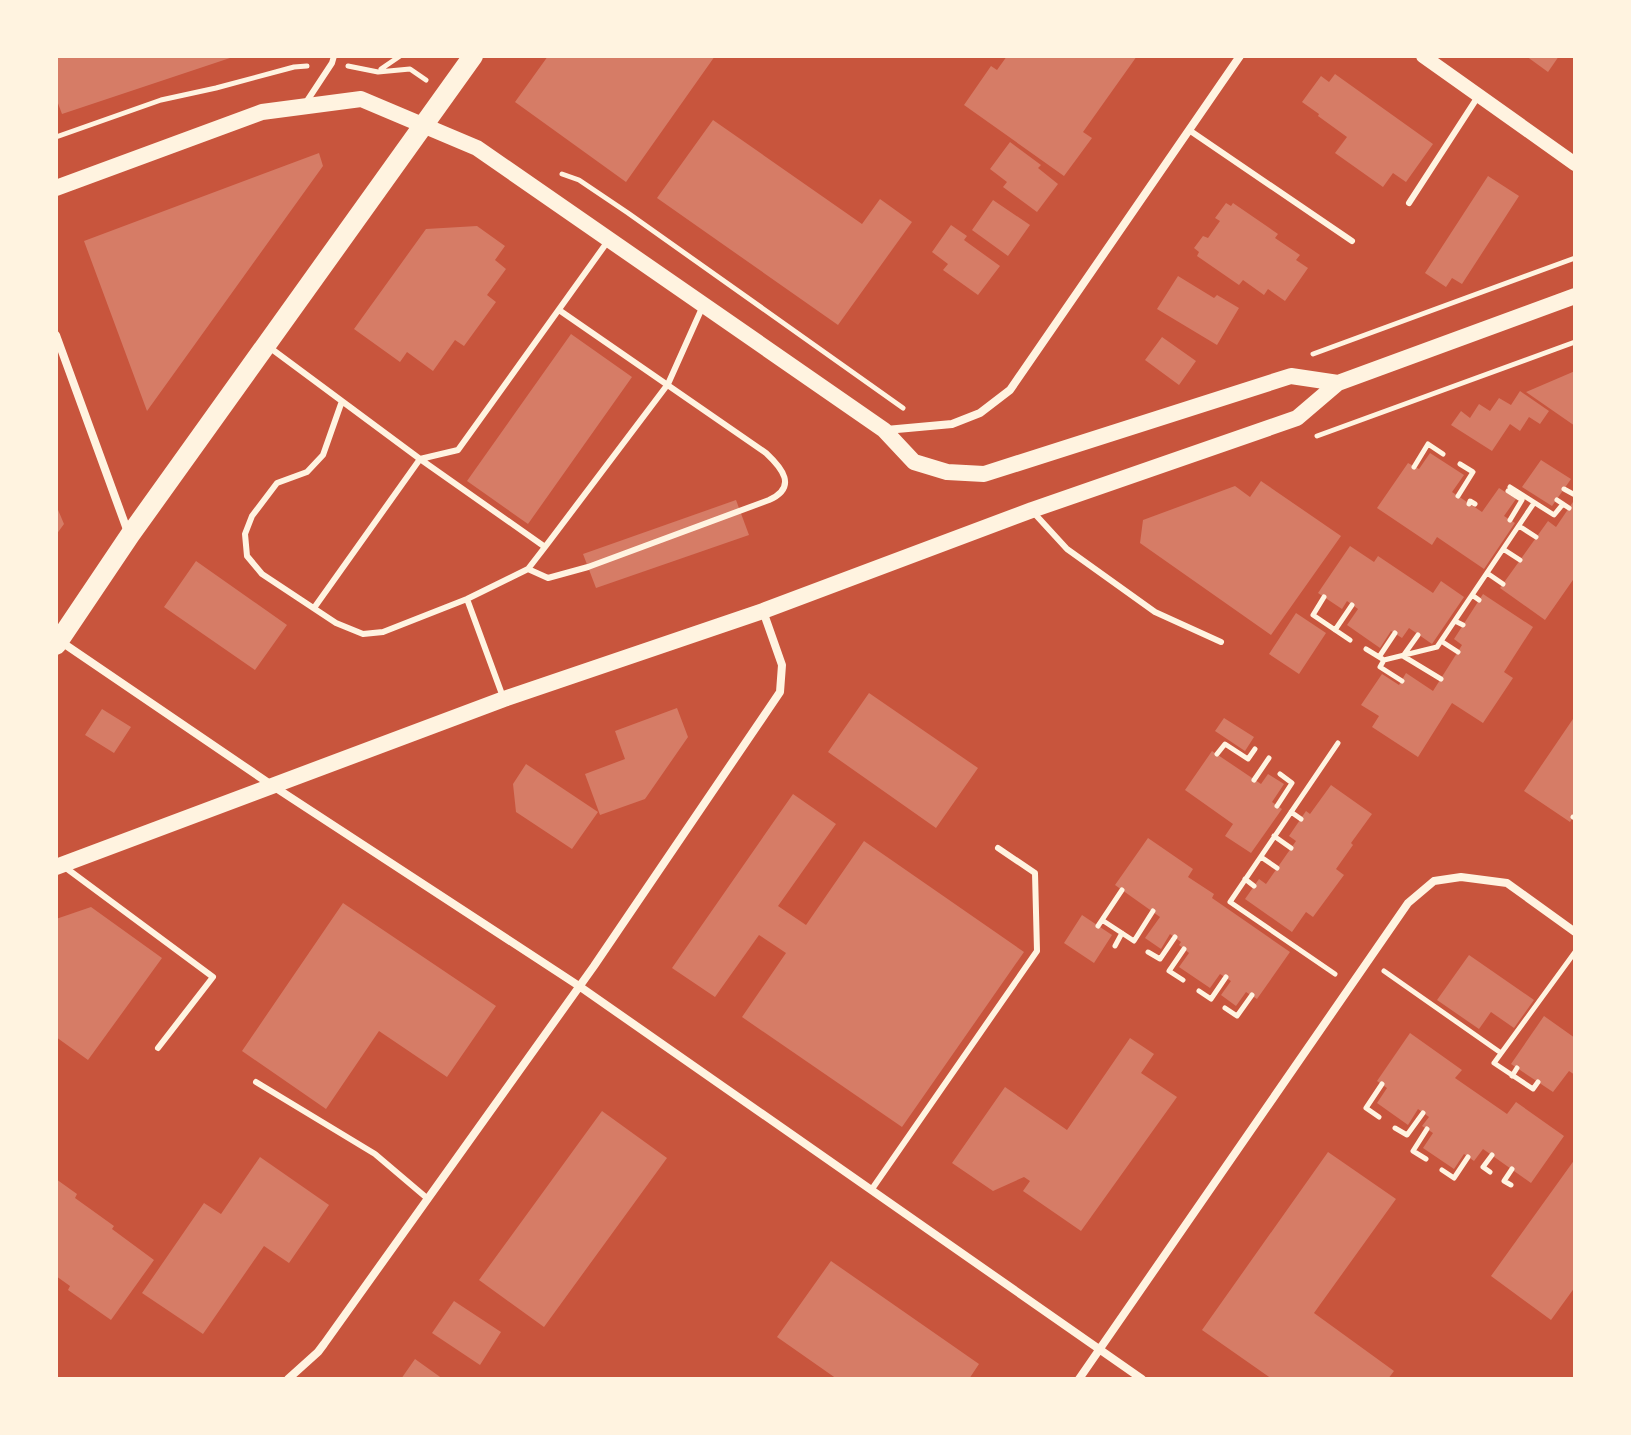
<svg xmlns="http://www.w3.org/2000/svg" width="1631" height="1435" font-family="Arial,sans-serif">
	<rect width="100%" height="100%" fill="#c8553d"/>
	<path fill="#d67c66" d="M56,56H233V57L62,114L56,98Z
		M548,56H715L626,182L515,102Z
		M1007,56H1137L1083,132L1092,138L1064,176L964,105L991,66L997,70Z
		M1526,56H1559L1548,72Z
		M1335,74L1433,144L1406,182L1393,173L1383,187L1335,153L1347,137L1318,116L1319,114L1302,102L1321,76L1329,82Z
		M713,120L862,224L880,199L912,222L838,325L657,198Z
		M1010,142L1041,165L1038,168L1058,184L1037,212L1003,187L1007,182L990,169Z
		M319,153L323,166L147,411L84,241Z
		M1488,176L1519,196L1462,284L1452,278L1446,287L1425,273Z
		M993,200L1030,225L1008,256L972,230Z
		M1226,203L1231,206L1233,203L1278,234L1275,238L1300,255L1296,260L1308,268L1285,301L1268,289L1264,295L1243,280L1239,285L1197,256L1199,252L1194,248L1203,236L1208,238L1220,221L1215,218Z
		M951,225L967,236L964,240L1000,266L978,295L943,270L948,264L932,252Z
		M477,226L505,246L495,260L506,269L487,295L496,302L464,346L455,340L433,371L407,352L400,362L354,329L426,229Z
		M1178,276L1214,298L1217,295L1239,308L1217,345L1157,309Z
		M571,334L632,377L528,524L467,481Z
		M1162,337L1196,361L1179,385L1145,360Z
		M1575,371V426L1526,392Z
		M1520,391L1549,411L1540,424L1529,417L1520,431L1510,424L1492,451L1451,425L1461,411L1470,418L1479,404L1490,411L1499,398L1511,405Z
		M1430,453L1464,475L1452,492L1482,512L1499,488L1516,499L1504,516L1515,523L1484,569L1437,537L1432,545L1377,508L1408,463L1419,469Z
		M1541,460L1571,479L1552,506L1522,487Z
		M1261,481L1341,536L1271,635L1140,543L1143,520L1235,486L1250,497Z
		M1575,499V577L1545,620L1500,588L1548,521L1556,527Z
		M736,500L749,535L596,588L583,554Z
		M56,505L64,524L56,535Z
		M1350,546L1374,562L1378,556L1433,593L1441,581L1464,597L1432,644L1409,628L1402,638L1391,631L1380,648L1347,625L1358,609L1347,601L1342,609L1318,593Z
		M196,561L287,625L255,670L164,607Z
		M1483,594L1533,627L1504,672L1513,678L1483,723L1452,703L1418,757L1372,727L1379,716L1361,705L1382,674L1399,685L1406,673L1433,691L1462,645L1454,639Z
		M1296,613L1326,633L1299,674L1269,654Z
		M869,693L978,768L936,828L828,752Z
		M677,708L688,737L645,799L600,815L585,774L625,759L615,731Z
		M102,709L131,727L114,753L85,735Z
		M1575,716V814L1570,822L1524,791Z
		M1224,718L1254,737L1245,751L1215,731Z
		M1212,751L1261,784L1268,774L1284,784L1272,802L1282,809L1251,853L1225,836L1233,824L1185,790Z
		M526,764L598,812L572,849L516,812L513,784Z
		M1331,785L1372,814L1351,843L1353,845L1336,869L1344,875L1313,917L1306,912L1292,932L1245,899L1259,879L1266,884L1296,841L1289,836L1306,811L1310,814Z
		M793,794L836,824L778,906L806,925L864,841L1024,952L902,1127L742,1017L786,953L759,935L715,997L672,968Z
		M1148,838L1193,869L1188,877L1214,894L1212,898L1290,952L1257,999L1246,992L1236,1006L1221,995L1231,981L1220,974L1210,988L1179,967L1189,953L1179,945L1181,942L1170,934L1161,949L1145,938L1160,917L1115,885Z
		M343,903L496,1006L447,1077L379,1031L326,1109L242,1051Z
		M91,907L162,958L88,1060L56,1037V919Z
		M1082,915L1112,935L1094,963L1064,943Z
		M1469,955L1534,1000L1514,1028L1491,1012L1479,1029L1437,1000Z
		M1544,1016L1575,1038V1075L1569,1071L1553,1092L1511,1064Z
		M1410,1033L1462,1070L1455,1078L1507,1114L1516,1102L1564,1136L1531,1183L1483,1149L1474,1161L1464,1154L1454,1169L1423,1148L1433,1133L1422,1126L1429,1117L1418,1109L1408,1125L1377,1103L1387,1088L1377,1081Z
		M1130,1038L1154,1054L1141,1073L1177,1097L1081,1231L1023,1191L1030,1181L1024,1177L993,1191L952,1163L1005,1087L1067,1130Z
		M602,1111L667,1158L544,1327L479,1280Z
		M1328,1152L1396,1199L1314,1313L1394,1371L1388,1379H1272L1202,1330Z
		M260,1157L329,1205L289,1263L264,1246L203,1334L142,1293L204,1203L221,1214Z
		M1575,1159V1287L1551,1320L1491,1276Z
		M56,1179L77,1194L75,1198L114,1226L112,1229L154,1260L111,1320L68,1290L70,1286L56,1276Z
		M831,1261L979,1364L969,1379H837L777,1337Z
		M454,1301L501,1332L480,1365L432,1333Z
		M415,1359L443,1379H401Z"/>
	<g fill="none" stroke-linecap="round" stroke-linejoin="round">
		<path stroke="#fff3e0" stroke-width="5" d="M348,66L378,72L410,69L426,80
			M381,69L400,56
			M56,137L161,100L216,88L294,67L307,66
			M562,174L579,180L628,213L903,408
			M1313,354L1575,258
			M1317,436L1575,342
			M1414,467L1428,444L1443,454
			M1510,487L1554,515L1563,504
			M1564,489L1575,495
			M1508,491L1522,500L1510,520
			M1458,496L1473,472L1460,464
			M1557,500L1569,508
			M1469,504L1470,501L1475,504
			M1519,526L1536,537
			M1503,549L1520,560
			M1487,573L1503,584
			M1472,595L1479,600
			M1324,597L1313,615L1350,640
			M1455,621L1463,625
			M1335,630L1352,605
			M1418,635L1403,656L1441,679
			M1441,641L1458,652
			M1366,649L1384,660L1437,647L1534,503
			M1379,657L1395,633
			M1384,660L1380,667L1402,681
			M1217,754L1225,744L1248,759L1255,749
			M1254,780L1269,758
			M1277,806L1292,783L1280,774
			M1291,812L1301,819
			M1573,817L1575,818
			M1274,836L1291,848
			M1261,857L1277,868
			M1245,879L1254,886
			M1102,920L1134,941L1153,911
			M1098,926L1122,890
			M1115,946L1122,933
			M1148,952L1160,959L1175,937
			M1384,971L1501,1053
			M1335,974L1230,902L1338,743
			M1183,980L1169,971L1184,949
			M1199,991L1211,999L1226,977
			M1225,1008L1237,1016L1252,995
			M1512,1076L1517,1068
			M1538,1082L1533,1089L1494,1063L1575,952
			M1379,1117L1366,1108L1382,1084
			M1395,1128L1407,1135L1423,1113
			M1426,1159L1413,1151L1427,1129
			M1442,1170L1454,1178L1468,1157
			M1490,1172L1483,1167L1492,1155
			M1511,1185L1504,1181L1512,1169"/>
		<path stroke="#fff3e0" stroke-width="6" d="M305,104L332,63L334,56
			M1189,130L1352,241
			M1409,203L1479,95
			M269,347L420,459L314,608
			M342,401L323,455L307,472L277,483L252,516L245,534L247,556L262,574L336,623L363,634L383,632L467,599L528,569L545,547
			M420,459L545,547L668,384L702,308
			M420,459L458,450L608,241
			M1034,513L1067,549L1155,612L1221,642
			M528,569L548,578L588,567L769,500C798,487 782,468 766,453L559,310
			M467,599L503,697
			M66,868L213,977L158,1048
			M256,1082L375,1154L428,1199
			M872,1189L1037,951L1035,873L998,848"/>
		<path stroke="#fff3e0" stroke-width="8" d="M56,335L129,535
			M886,430L952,424L980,413L1010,390L1240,56
			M60,641L273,786L579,986L1142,1379
			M288,1379L318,1352L324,1344L594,966L780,692L782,665L763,611
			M1079,1379L1408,903L1434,881L1461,877L1507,883L1575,932"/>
		<path stroke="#fff3e0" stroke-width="14" d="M1423,56L1575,164"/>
		<path stroke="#fff3e0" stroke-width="16" d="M56,188L262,112L361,99L477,148L884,430L914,462L947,472L984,474L1291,376L1338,383
			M56,867L504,699L763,611L1032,510L1297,418L1338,383L1575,296"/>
		<path stroke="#fff3e0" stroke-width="20" d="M56,645L130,535L473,56"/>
	</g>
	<rect width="1631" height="1435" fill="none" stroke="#fff3e0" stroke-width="116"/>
</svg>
